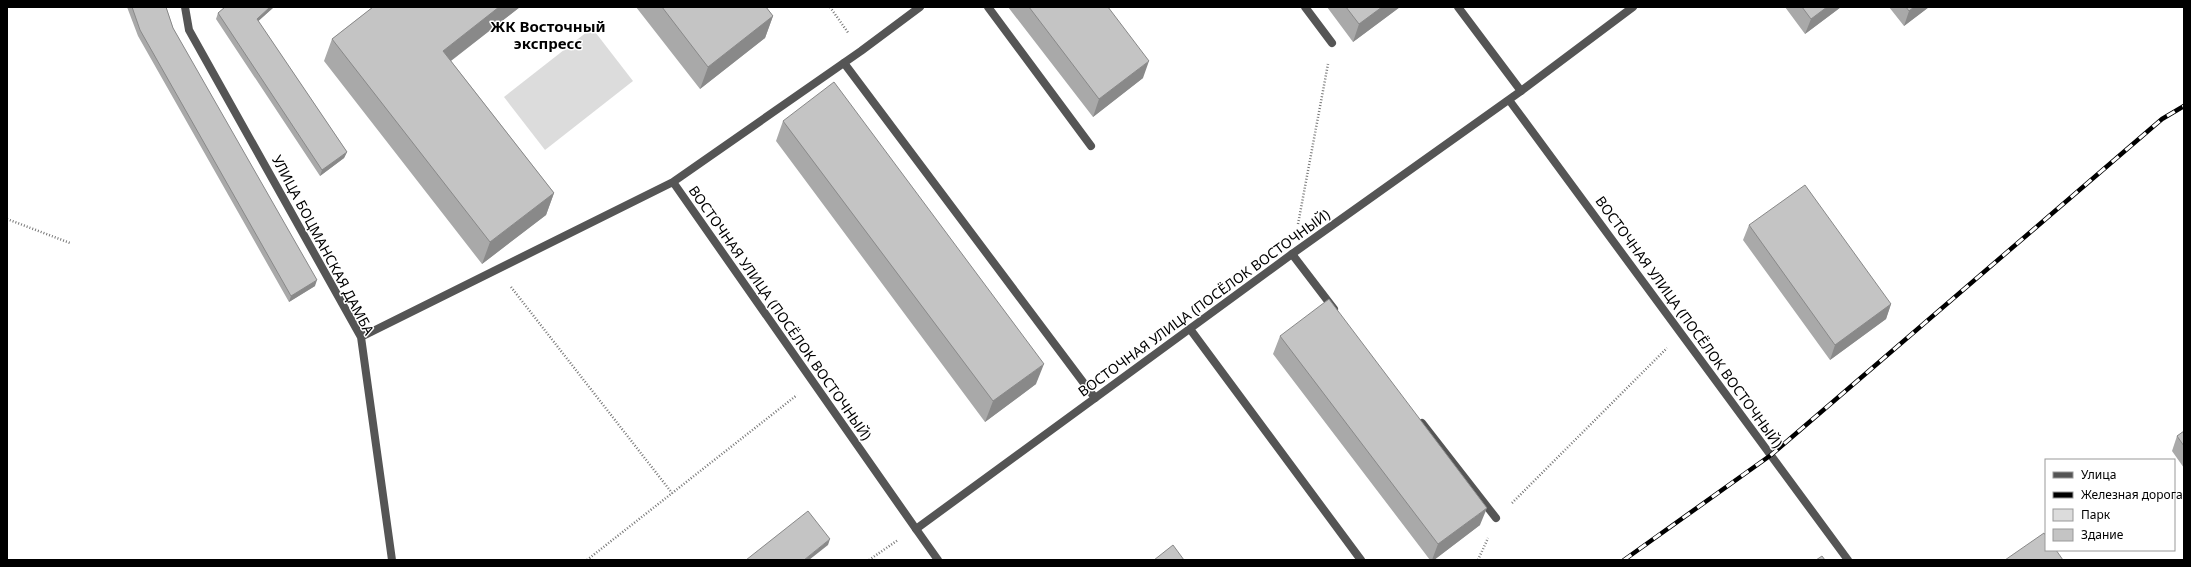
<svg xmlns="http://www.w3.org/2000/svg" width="2191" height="567" font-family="'Noto Sans',sans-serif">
	<rect width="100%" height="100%" fill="#fff"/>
	<path fill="#dcdcdc" d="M592,28L633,81L545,150L504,97Z"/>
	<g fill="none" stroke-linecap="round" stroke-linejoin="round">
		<path stroke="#777" stroke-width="2.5" stroke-dasharray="1 2" stroke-linecap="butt" d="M830,7L849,34
			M7,219L70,243
			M1298,224L1328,64
			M511,287L672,493
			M1512,503L1667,348
			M587,560L797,395
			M869,560L898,540
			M1478,560L1488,538"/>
		<path stroke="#555" stroke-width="8" d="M988,7L1091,146
			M1305,7L1332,43
			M844,63L1095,398
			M1521,91L1633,7
			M1292,254L1334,309
			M1190,329L1361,560
			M1422,423L1496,518
			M916,529L938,560"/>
		<path stroke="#555" stroke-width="8" d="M185,7L189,30L361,337L392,560
			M1509,100L1848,560
			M673,182L916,529L1292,254L1521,91L1458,7
			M361,337L673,182L861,51L920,7"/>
		<g stroke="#000" stroke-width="4.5">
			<path id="rail" d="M1624,560L1771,455L2162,119L2184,106"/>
		</g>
		<use href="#rail" stroke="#fff" stroke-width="3" stroke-dasharray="9" stroke-linecap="butt"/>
	</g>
	<path fill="#a9a9a9" d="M127,7H166L173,28L315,286L289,302L138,36Z
		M225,7H274L258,21L347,152L344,158L320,176L216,19L218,13Z
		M373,7H520L451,61L554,193L546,215L482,264L324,61L332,39Z
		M636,7H766L773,16L765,38L700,89Z
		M1008,7H1108L1143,78L1093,117Z
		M1327,7H1400L1353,42Z
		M1785,7H1841L1805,34Z
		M1889,7H1929L1904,26Z
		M783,121L1036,384L985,422L776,141Z
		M1749,225L1891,304L1886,319L1830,360L1743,240Z
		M1280,336L1480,525L1434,560H1430L1273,354Z
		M2184,431V468L2172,451L2177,436Z"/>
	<path fill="#898989" d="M270,7H274L254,25L257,19Z
		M499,7H520L435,73L443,51Z
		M1382,7H1400L1353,42L1359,24Z
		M1827,7H1841L1805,34L1811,19Z
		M1914,7H1929L1904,26L1909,11Z
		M773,16L765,38L700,89L708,67Z
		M1149,61L1143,78L1093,117L1099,99Z
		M347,152L344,158L320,176L322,170Z
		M554,193L546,215L482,264L490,242Z
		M317,280L315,286L289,302L291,296Z
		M1891,304L1886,319L1830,360L1835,345Z
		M1044,364L1036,384L985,422L993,401Z
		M1487,508L1480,525L1434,560H1432L1438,544Z
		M830,539L828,545L809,560H804Z"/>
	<path fill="#c4c4c4" stroke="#898989" d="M132,7H166L173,28L317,280L291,296L140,30Z
		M225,7H270L257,19L347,152L322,170L218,13Z
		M373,7H499L443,51L554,193L490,242L332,39Z
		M662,7H766L773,16L708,67Z
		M1029,7H1108L1149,61L1099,99Z
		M1346,7H1382L1359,24Z
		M1802,7H1827L1811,19Z
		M1906,7H1914L1909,11Z
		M834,82L1044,364L993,401L783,121Z
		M1805,185L1891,304L1835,345L1749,225Z
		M1329,299L1487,508L1438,544L1280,336Z
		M2184,431V446L2177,436Z
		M808,511L830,539L804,560H746Z
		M2044,533L2046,536V550H2056L2063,560H2005Z
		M1173,545L1184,560H1154Z
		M1822,556L1825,560H1816Z"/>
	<g text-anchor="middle" stroke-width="3" stroke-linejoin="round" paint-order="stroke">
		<g font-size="14" fill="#000" stroke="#fff">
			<text transform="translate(323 245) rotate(62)" y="5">УЛИЦА БОЦМАНСКАЯ ДАМБА</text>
			<text transform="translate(1204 303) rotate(-36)" y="5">ВОСТОЧНАЯ УЛИЦА (ПОСЁЛОК ВОСТОЧНЫЙ)</text>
			<text transform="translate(780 313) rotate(55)" y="5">ВОСТОЧНАЯ УЛИЦА (ПОСЁЛОК ВОСТОЧНЫЙ)</text>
			<text transform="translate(1689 322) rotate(54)" y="5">ВОСТОЧНАЯ УЛИЦА (ПОСЁЛОК ВОСТОЧНЫЙ)</text>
		</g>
		<g font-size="15" font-weight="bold" fill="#000" stroke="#fff">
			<text x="548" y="32">ЖК Восточный<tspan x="548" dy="17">экспресс</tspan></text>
		</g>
	</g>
	<rect width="2191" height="567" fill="none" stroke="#000000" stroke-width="16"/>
	<rect x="2045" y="459" width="130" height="92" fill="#ffffff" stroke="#999999"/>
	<rect x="2053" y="472" width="20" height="6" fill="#555555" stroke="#999999"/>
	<text x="2081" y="479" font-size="12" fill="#000000">Улица</text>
	<rect x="2053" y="492" width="20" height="6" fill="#000000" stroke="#999999"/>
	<text x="2081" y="499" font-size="12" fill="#000000">Железная дорога</text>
	<rect x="2053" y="509" width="20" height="12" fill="#dcdcdc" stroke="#999999"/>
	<text x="2081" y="519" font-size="12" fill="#000000">Парк</text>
	<rect x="2053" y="529" width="20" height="12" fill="#c4c4c4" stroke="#999999"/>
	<text x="2081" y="539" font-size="12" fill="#000000">Здание</text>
</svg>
